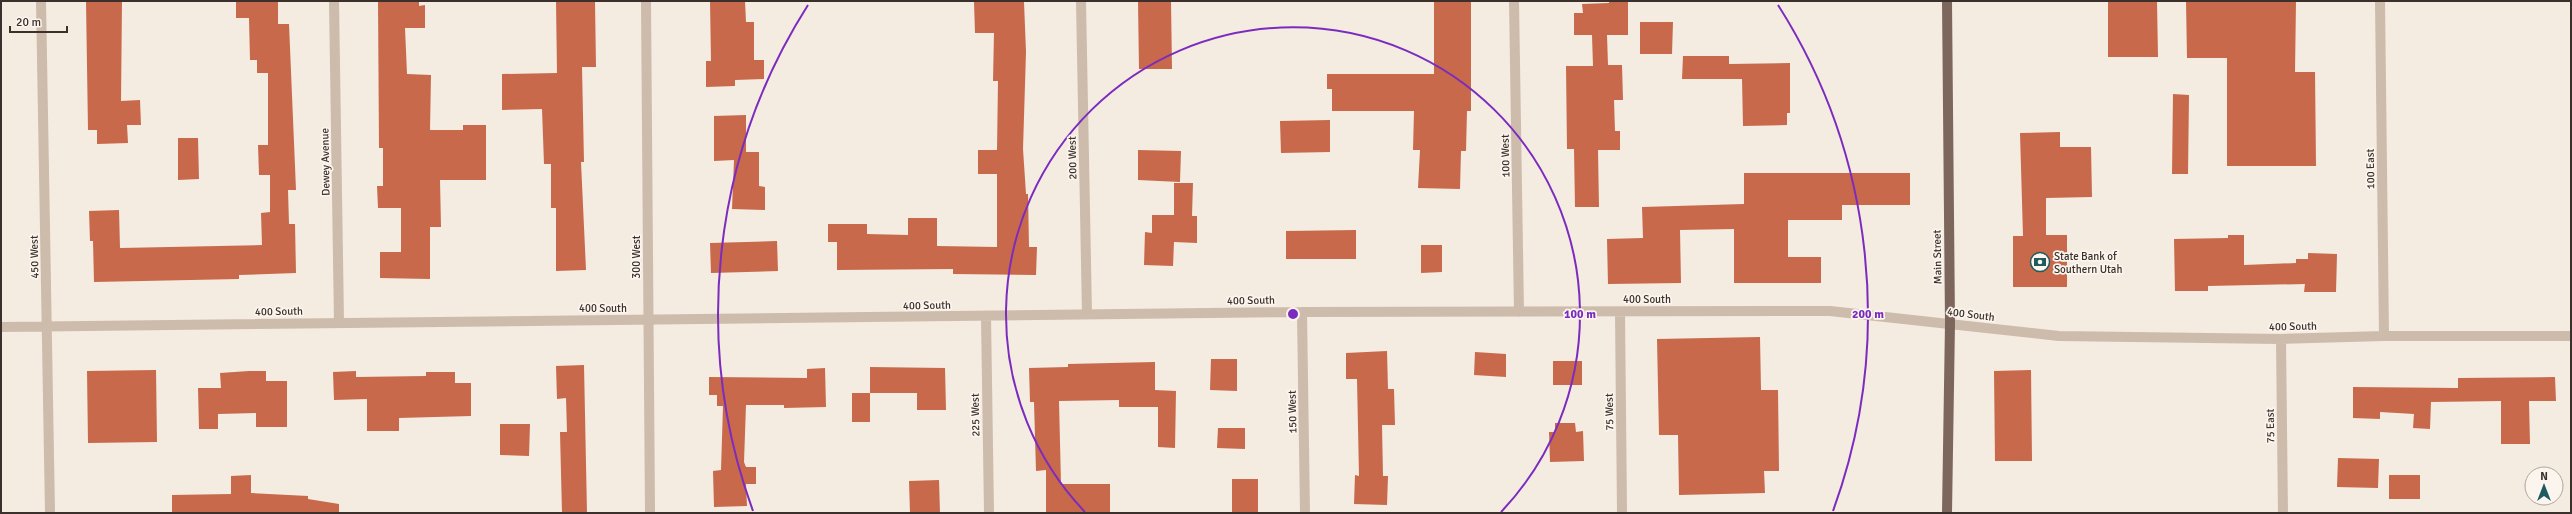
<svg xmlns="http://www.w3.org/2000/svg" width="2572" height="514" font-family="Signika,sans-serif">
	<rect width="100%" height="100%" fill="#f4ebe1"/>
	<path fill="#c8694b" d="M86,1H122L121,101L140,100L141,125H127L128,143L97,144V130H88Z
		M278,1V24H289L296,190H288L289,224H295L296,273L239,275V279L94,282L93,241H90L89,211L119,210L120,248L262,245L261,213L270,212V175H259L258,145H268V73H257V60H250L249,18H236V2Z
		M378,1H419V6L425,5V28H405L407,74L431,75L430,130H463V125H486V180H440L441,227H430V279L380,278V252H401V208H378L377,186H383V148H379Z
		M556,1H595L596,67H582L584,162H581L586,270L556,271V208H551V164H544L542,109L502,110V74L557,73Z
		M710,1H745L746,22H754V60H764V79L735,80V86L706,87V61H711Z
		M1138,1H1171L1172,69H1139Z
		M1434,1H1471V111H1467L1466,151H1461L1460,189L1418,188L1420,150H1413L1414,111H1332V89H1327V74H1434Z
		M1609,1H1628V35H1607L1608,65H1622L1623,100H1614L1615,131H1620V150H1598L1599,207H1575L1574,149H1567L1566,66H1593L1592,35H1574V13H1583L1582,4L1609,3Z
		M2108,1H2157L2158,57H2108Z
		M2186,1H2296L2295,72H2315L2316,166H2227V58H2187Z
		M974,2H1024L1026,52L1023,149L1026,194H1028L1029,247H1037L1036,275L953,274V269L837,270V242H828V224H867V234L908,235V218H937V246L997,247V174H978V150H997L998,81H993L994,33H975Z
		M1640,22H1673L1672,54H1640Z
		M1683,56H1729V64L1790,63V113H1787V125L1743,126L1742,79H1682Z
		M2173,94L2189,95L2188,174H2172Z
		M746,115V152H759V186L765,187V210L732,209L734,160L714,161V116Z
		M1330,120V152L1281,153L1280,121Z
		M2060,132V147H2091L2092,197L2046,198V235H2067V287H2013V236H2023L2020,133Z
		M178,138H198L199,179L178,180Z
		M1138,150L1181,151L1180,182L1138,180Z
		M1744,173H1910V205H1842V220H1788V257H1821V283H1734V229L1680,230L1681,283L1608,284L1607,239L1643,238L1642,207L1744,204Z
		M1174,183H1193L1192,216H1197V243L1174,242L1173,266L1144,265L1145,232L1152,233V215H1174Z
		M1356,230V259H1286V231Z
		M2228,235H2244V265L2296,263V259H2308V253L2337,254L2336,292H2304L2305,284L2208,286V291H2175L2174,239L2228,238Z
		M777,241L778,271L711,273L710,243Z
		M1421,245H1442V272L1421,273Z
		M1760,337L1761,390H1778L1779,471H1764L1765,493L1679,495L1678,435H1659L1657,339Z
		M1387,351L1388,389H1394L1395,425H1382L1383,476H1388L1387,505L1354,504L1355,475L1359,476L1357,379H1346V353Z
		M1475,352L1506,354V377L1474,375Z
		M1211,359H1237V391L1210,390Z
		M1553,361H1582V385H1553Z
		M1155,362V390L1176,391L1175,448L1158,447V407H1119V400L1059,401L1061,484H1110V513H1046V470L1036,471L1034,402H1030L1029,368L1068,367V364Z
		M584,365L587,513H562L560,432H567L566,398L557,399L556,366Z
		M870,367L945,368L946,410H917V393H870V422H852V393H870Z
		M825,368L826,407L784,408V405H746L744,462L746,467H756V484H746L747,506L714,507L713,471L721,470L723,406H717V395H709V377L807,378V369Z
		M156,370L157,442L88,443L87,371Z
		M2031,370L2032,461H1995L1994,371Z
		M249,371H266V381H287V427H256V413L218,414V429H199L198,388H221L220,373Z
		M356,371V377L426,376V372H455V383H471V416L399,418V431H367V399L334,400L333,372Z
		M2555,377L2556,401H2529L2530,444H2501V401L2431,402L2430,429L2413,428L2414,414L2380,412V419L2353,418V387L2458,388V378Z
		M1555,423H1575L1576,432L1583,431L1584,461L1550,462L1549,432H1555Z
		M500,424H530L529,456L500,455Z
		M1218,428H1245V449L1217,448Z
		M2338,458L2379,459L2378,488L2337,487Z
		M251,475V493L308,496V499L339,504V513H172V495L231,494V476Z
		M2389,475H2420V499H2389Z
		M1232,479H1258V513H1232Z
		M939,480L940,513H910L909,481Z"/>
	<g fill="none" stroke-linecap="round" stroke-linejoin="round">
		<path stroke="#cdbbac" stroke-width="10" d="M41,1L50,513
			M334,1L339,322
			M1081,1L1087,314
			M1514,1L1519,312
			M2380,1L2384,336
			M1302,312L1305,513
			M1620,312L1622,513
			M986,316L989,513
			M1,327L1302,312L1830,311L2059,336L2281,339L2384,336H2571
			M2281,339L2283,513"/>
		<path stroke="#cdbbac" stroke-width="10" d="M646,1L650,513"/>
		<path stroke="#7d675c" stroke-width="10" d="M1947,1L1950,323L1947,513"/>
	</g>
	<g fill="none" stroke="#7b2cbf" stroke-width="2">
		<path d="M1085 512A287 287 0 1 1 1501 512"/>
		<path d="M753 511A575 575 0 0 1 808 5M1778 5A575 575 0 0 1 1833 511"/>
	</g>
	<defs>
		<g id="bank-ring" transform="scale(1)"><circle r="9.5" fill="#fbf5ee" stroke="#1f5a5e" stroke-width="1.5"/><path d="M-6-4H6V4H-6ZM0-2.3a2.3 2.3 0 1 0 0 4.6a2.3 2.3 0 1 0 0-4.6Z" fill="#1f5a5e"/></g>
	</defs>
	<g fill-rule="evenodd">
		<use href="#bank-ring" x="2040" y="262"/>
	</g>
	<g text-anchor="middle" stroke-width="3.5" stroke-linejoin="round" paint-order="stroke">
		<g font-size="11" fill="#3b302b" stroke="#fbf5ee">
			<text transform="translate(1505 156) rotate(-91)" y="4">100 West</text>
			<text transform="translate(1072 158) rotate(-91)" y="4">200 West</text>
			<text transform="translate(325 162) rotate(-91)" y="4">Dewey Avenue</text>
			<text transform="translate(2370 169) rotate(-91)" y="4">100 East</text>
			<text transform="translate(34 257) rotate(-91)" y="4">450 West</text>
			<text transform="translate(636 257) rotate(-90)" y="4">300 West</text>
			<text transform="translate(1937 257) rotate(-91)" y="4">Main Street</text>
			<text x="1647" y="303">400 South</text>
			<text transform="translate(1251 300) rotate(-1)" y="4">400 South</text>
			<text transform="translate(927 305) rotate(-1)" y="4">400 South</text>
			<text x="603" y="312">400 South</text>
			<text transform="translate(279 311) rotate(-1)" y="4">400 South</text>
			<text transform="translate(1971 314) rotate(7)" y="4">400 South</text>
			<text transform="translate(2293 326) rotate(-1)" y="4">400 South</text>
			<text transform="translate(1292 412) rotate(-91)" y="4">150 West</text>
			<text transform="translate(1609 412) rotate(-91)" y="4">75 West</text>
			<text transform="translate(975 415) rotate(-91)" y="4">225 West</text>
			<text transform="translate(2270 426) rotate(-91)" y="4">75 East</text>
		</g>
		<g font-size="11" fill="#3b302b" stroke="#fbf5ee" text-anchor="start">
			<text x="2054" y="260">State Bank of<tspan x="2054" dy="13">Southern Utah</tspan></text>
		</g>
	</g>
	<circle cx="1293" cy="314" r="6" fill="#7b2cbf" stroke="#fbf5ee" stroke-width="2"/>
	<g font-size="12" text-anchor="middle" font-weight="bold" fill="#7b2cbf" stroke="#fbf5ee" stroke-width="3.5" stroke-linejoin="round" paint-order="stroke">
		<text x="1580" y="318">100 m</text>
		<text x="1868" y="318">200 m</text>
	</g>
	<rect width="2572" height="514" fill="none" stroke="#3b302b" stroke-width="4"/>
	<g transform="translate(2544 486)"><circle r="19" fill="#fbf5ee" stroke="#aea6a0"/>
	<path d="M0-3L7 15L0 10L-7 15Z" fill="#1f5a5e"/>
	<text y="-6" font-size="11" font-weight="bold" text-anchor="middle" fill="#3b302b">N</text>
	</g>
	<path d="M10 26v6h57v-6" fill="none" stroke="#3b302b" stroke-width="2"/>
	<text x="16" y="26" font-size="12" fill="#3b302b" stroke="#fbf5ee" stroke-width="3" paint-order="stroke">20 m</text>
</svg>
